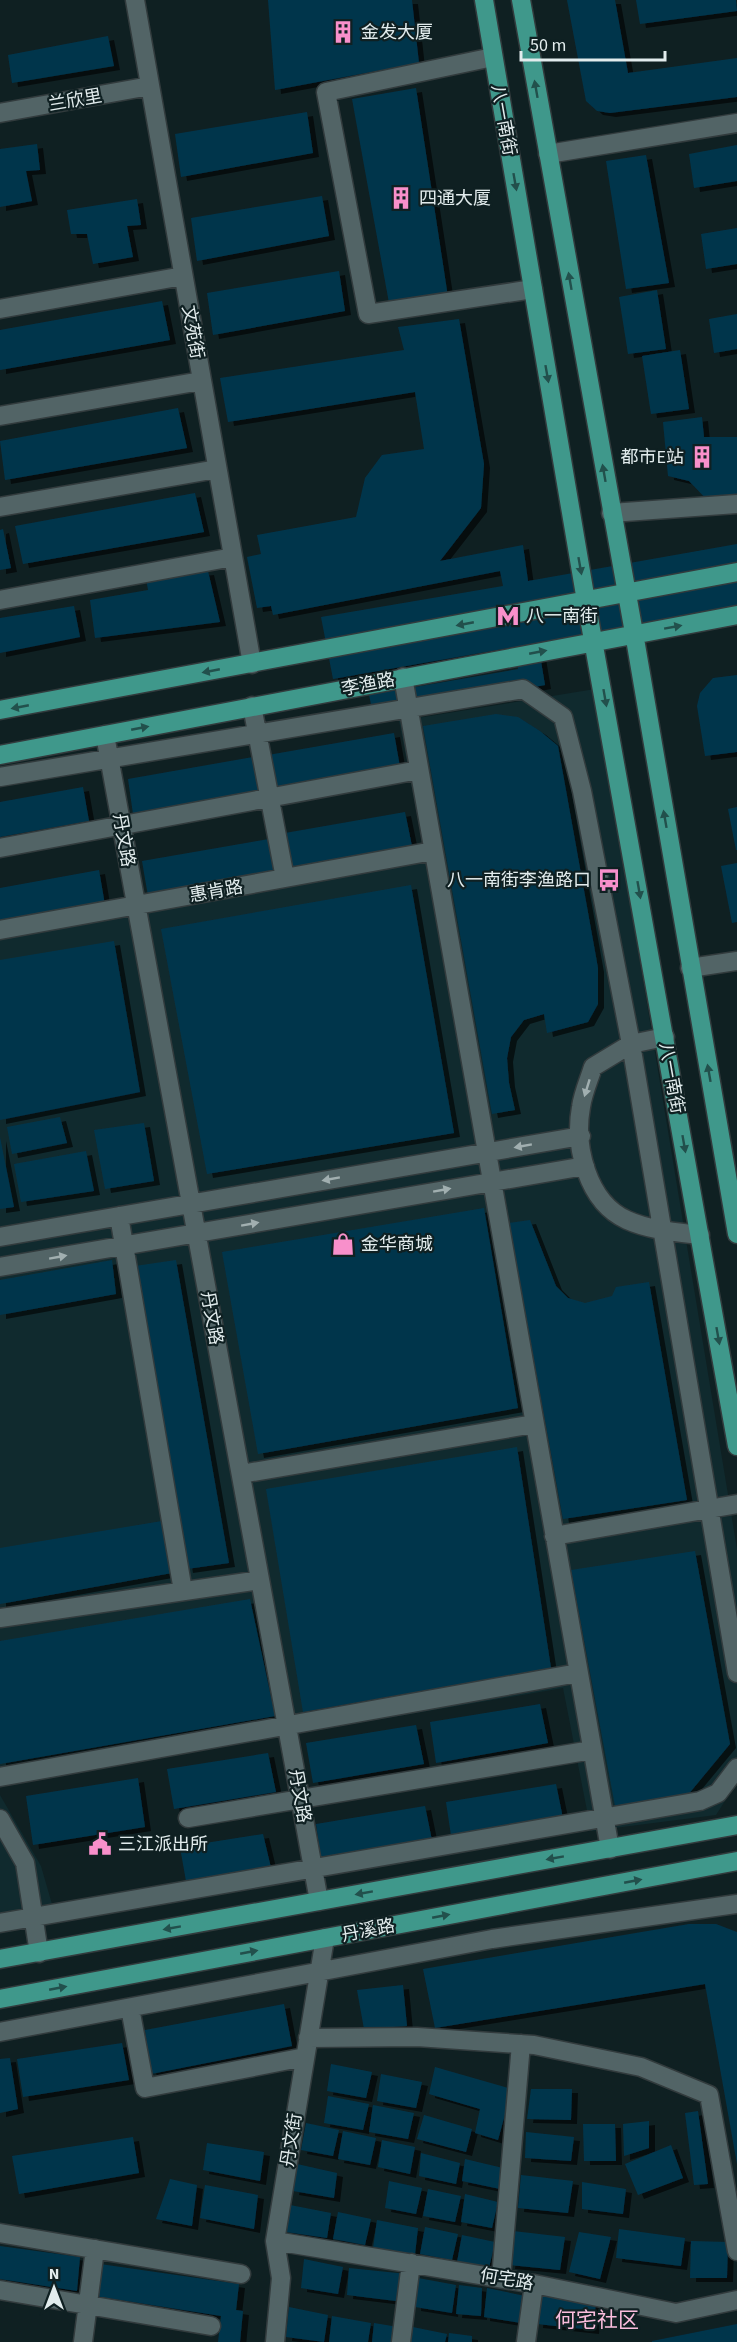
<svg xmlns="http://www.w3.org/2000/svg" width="737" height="2342" font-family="'Source Sans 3','Noto Sans SC',sans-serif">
	<defs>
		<filter id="shadow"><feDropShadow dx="6" dy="4" stdDeviation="0" flood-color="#0009"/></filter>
	</defs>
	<rect width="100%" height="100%" fill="#0f2022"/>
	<path fill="#102a2e" d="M595,689L737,1549V1782L716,1815L591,1831L563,1688L0,1784V939L426,862L399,721Z
		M0,1795L41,1866L56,1918L0,1929Z"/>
	<path fill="#02354c" filter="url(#shadow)" d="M268,0H412L419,63L275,90Z
		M567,0H615L628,73L737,58V97L610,113L597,111L586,101Z
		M636,0H736L737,11L640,24Z
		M108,36L114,66L12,83L8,55Z
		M416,88L448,297L389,303L352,99Z
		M307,112L313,153L181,177L175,134Z
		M37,144L40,170L26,171L32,201L0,207V149Z
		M737,145V181L694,188L689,154Z
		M646,155L669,283L626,289L606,161Z
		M322,196L329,236L197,261L191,218Z
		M137,199L141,225L127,226L133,257L93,264L87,234H71L67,210Z
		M737,228V264L706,269L701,234Z
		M339,271L345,311L213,335L207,293Z
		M657,290L666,349L628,354L619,297Z
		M162,301L170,340L0,370V330Z
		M737,314V349L714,353L709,319Z
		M459,319L484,464L481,508L440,561L523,545L528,581L737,544V608L538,643L545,685L374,718L369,695L518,669L514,647L333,679L321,617L503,586L500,571L273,615L271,606L257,608L247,557L261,554L257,535L356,517L365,478L382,455L424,449L415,392L228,422L220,378L404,350L398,327Z
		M680,350L689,409L651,414L642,356Z
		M178,408L187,448L5,480L0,441Z
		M702,417L704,437H737V499L712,505L689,481L668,476L663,422Z
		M195,493L204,532L23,564L15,526Z
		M3,529L11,568L0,570V530Z
		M208,571L220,622L95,638L90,600L148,590L146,578Z
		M74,606L80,637L0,653V618Z
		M737,675V752L705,756L697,706L700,693L713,678Z
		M496,714L518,717L540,731L558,746L598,968V1004L588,1022L547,1033L544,1014L524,1020L511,1037L507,1058L509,1083L515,1110L492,1114L423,726Z
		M394,733L400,767L273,790L268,755Z
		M253,757L259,791L133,814L128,779Z
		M83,787L89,821L0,837V802Z
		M737,807V850H736L728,809Z
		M405,812L412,846L289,868L285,833Z
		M269,839L274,873L148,896L142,861Z
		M737,863V922L732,923L721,866Z
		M99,870L105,905L0,924V888Z
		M411,885L454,1133L207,1174L161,929Z
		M114,941L140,1092L0,1120V960Z
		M60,1117L67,1143L12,1154L7,1127Z
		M144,1123L154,1181L105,1189L94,1130Z
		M0,1137L14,1207L0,1209Z
		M86,1151L94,1191L21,1202L14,1164Z
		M484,1208L518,1408L258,1454L222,1252Z
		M530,1220L556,1286L568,1298L585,1303L612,1296L616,1287L649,1282L687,1500L563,1519L509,1223Z
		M112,1260L116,1294L0,1315V1280Z
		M176,1260L229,1563L187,1569L135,1266Z
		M517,1447L551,1668L303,1712L266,1489Z
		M162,1521L172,1573L0,1604V1548Z
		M695,1551L730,1744L687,1796L615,1806L571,1570Z
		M250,1599L275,1716L0,1764V1641Z
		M540,1704L548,1743L436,1763L430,1722Z
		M416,1725L424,1764L313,1783L306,1743Z
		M268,1753L276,1792L174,1809L167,1769Z
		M138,1778L145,1827L33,1845L26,1796Z
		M556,1784L564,1823L452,1842L446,1802Z
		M425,1806L433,1845L322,1865L316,1824Z
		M263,1834L272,1872L187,1887L180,1847Z
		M689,1924H716L737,1932V2164L705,1984L435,2028L423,1969Z
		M403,1985L407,2026L364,2029L357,1990Z
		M284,2004L292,2046L151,2074L145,2030Z
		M122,2043L129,2080L23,2097L17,2059Z
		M10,2058L18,2109L0,2113V2059Z
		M331,2064L372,2072L366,2098L327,2091Z
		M435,2067L512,2089L498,2140L475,2133L480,2109L429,2094Z
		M381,2074L422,2082L416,2108L377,2101Z
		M531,2089H572L571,2120L527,2119Z
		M328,2096L369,2104L363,2130L324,2123Z
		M373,2105L414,2113L408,2139L369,2132Z
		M698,2111L708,2184L694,2185L685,2113Z
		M424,2115L472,2129L466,2152L417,2139Z
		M649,2121V2148L624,2156L623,2124Z
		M306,2123L339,2130L333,2156L301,2150Z
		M583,2124H615L616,2161H584Z
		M343,2131L376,2138L370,2165L338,2159Z
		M526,2132L574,2137L571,2161L525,2158Z
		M133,2137L139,2173L19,2194L12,2156Z
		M382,2140L415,2147L410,2174L378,2167Z
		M207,2143L264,2152L260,2181L203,2170Z
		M671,2145L683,2178L638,2195L625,2164Z
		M421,2153L460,2163L456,2184L419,2176Z
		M465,2159L503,2168L500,2189L462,2181Z
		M297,2164L337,2173L334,2198L293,2191Z
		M521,2175L573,2181L568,2213L518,2208Z
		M170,2179L197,2185L192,2226L156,2219Z
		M389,2181L422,2188L416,2214L385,2208Z
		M582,2182L626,2189L623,2214L582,2209Z
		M205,2185L258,2195L254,2229L200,2218Z
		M428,2189L461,2196L455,2222L423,2216Z
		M465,2194L498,2202L492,2228L461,2222Z
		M290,2205L331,2213L327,2238L286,2232Z
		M338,2212L371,2219L365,2245L333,2239Z
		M377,2220L418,2228L415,2254L373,2248Z
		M425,2227L458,2234L452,2260L420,2254Z
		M619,2229L685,2238L681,2266L616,2258Z
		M513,2231L565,2237L560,2270L509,2265Z
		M579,2232L611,2237L600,2279L569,2272Z
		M462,2235L495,2242L489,2268L457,2262Z
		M691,2241L728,2242L727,2278H690Z
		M0,2246L80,2257L77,2291L0,2279Z
		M304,2259L343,2267L338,2294L301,2288Z
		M100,2264L239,2284L236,2310L243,2311L240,2342H218L221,2316L95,2296Z
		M349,2268L407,2274L404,2302L347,2295Z
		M418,2278L456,2285L452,2313L415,2307Z
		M459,2285L482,2288L481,2316L456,2314Z
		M487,2288L525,2296L521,2323L484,2317Z
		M539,2296L596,2302L593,2330L537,2324Z
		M289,2307L328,2315L324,2342L286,2337Z
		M332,2316L371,2323L368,2342H329Z
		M374,2323L398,2327L397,2342H372Z
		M737,2324V2342H652V2341Z
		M408,2326L447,2334L445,2342H406Z
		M449,2333L472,2336V2342H448Z"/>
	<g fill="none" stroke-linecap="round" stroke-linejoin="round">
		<g stroke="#323b3d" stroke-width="21">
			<path id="minor" d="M135,0L252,664
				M493,57L326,92L368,314L533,289
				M0,113L150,86
				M548,154L737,123
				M0,309L183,276
				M0,416L201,381
				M0,507L217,469
				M611,513L737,504
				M0,600L233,557
				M403,677L610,1849
				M252,706L285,878
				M105,735L319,1901
				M0,777L523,689L563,717L582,791L631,1044L737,1673
				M0,848L419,770
				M0,930L433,851
				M690,968L737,961
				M665,1037L631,1044L593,1067C589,1080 583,1093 581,1107C574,1146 587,1202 627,1220C649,1230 675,1232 700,1235
				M119,1216L183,1591
				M0,1237L581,1136
				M0,1267L585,1166
				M241,1474L534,1424
				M554,1536L737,1504
				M0,1618L260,1580
				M0,1777L578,1673
				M188,1818L592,1750
				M0,1819L25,1863L39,1953
				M0,1923L700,1801L718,1793L737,1768
				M130,2008L145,2088L305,2057
				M0,2032L492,1939L737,1904
				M308,2038L417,2037L534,2045L641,2067L709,2095L737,2251
				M0,2233L241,2274
				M275,2241L534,2284L676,2313L737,2300
				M501,2278L521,2044
				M0,2290L211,2326
				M83,2342L95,2249
				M275,2342L281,2278L275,2241L325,1938
				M401,2342L411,2263
				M526,2342L534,2284"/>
		</g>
		<g stroke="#323b3d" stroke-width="21">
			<path id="major" d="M484,0L586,601L737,1446
				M521,0L634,633L737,1234
				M0,710L737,572
				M0,755L737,615
				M0,1959L737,1825
				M0,1999L737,1861"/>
		</g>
		<use href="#minor" stroke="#526466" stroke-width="18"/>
		<use href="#major" stroke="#3f988b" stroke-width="18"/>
	</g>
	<defs><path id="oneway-solid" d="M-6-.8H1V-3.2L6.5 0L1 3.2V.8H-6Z" transform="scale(1.5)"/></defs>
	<g fill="#22504c">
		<use href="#oneway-solid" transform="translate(536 89) rotate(-100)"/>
		<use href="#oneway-solid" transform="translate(515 182) rotate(80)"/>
		<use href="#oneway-solid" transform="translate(570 281) rotate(-100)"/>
		<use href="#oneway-solid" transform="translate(547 374) rotate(80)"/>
		<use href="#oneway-solid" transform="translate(604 473) rotate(-100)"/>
		<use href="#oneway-solid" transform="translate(580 566) rotate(80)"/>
		<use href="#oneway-solid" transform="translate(465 624) rotate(169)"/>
		<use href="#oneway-solid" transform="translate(673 627) rotate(-10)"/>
		<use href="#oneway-solid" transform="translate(538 652) rotate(-11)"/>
		<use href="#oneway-solid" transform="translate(211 671) rotate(169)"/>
		<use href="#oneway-solid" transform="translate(605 698) rotate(80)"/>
		<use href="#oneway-solid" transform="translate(20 707) rotate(169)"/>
		<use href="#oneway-solid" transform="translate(140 728) rotate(-11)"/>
		<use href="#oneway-solid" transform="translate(665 819) rotate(-100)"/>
		<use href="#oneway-solid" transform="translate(639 890) rotate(80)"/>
		<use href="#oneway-solid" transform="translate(709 1073) rotate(-100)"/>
		<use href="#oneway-solid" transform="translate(684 1144) rotate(80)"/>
		<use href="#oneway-solid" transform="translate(718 1336) rotate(80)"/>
		<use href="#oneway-solid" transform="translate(555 1858) rotate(170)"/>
		<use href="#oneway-solid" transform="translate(633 1881) rotate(-11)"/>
		<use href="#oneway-solid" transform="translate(364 1893) rotate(170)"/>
		<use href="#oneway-solid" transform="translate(441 1916) rotate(-11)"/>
		<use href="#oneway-solid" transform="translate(172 1928) rotate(170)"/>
		<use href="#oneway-solid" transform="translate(249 1952) rotate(-11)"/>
		<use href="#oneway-solid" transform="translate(58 1988) rotate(-11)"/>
	</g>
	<g fill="#a1afb0">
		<use href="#oneway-solid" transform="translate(587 1088) rotate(107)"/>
		<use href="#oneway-solid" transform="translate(523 1146) rotate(170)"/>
		<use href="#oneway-solid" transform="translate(331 1179) rotate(170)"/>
		<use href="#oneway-solid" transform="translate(442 1190) rotate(-10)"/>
		<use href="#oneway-solid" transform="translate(250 1224) rotate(-10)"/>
		<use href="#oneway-solid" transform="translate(58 1257) rotate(-10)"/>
	</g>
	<defs>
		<g id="building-bare" transform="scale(1.8)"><path d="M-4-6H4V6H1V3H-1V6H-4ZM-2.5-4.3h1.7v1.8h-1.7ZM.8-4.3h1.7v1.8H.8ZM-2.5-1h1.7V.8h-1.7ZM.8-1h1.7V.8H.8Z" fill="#f890cb" stroke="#0f2022" stroke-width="2.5" paint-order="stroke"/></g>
		<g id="metro-bare" transform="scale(1.8)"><path d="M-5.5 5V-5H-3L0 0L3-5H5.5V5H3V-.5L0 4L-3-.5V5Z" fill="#f890cb" stroke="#0f2022" stroke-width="2.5" paint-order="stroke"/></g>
		<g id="bus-bare" transform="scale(1.8)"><path d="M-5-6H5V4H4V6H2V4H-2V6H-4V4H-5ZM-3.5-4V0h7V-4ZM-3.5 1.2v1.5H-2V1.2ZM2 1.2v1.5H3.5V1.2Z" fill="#f890cb" stroke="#0f2022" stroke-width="2.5" paint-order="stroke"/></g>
		<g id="shop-bare" transform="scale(1.8)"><path d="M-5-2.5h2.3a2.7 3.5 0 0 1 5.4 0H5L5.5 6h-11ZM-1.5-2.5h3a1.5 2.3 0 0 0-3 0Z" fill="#f890cb" stroke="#0f2022" stroke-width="2.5" paint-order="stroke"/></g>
		<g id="civic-bare" transform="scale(1.8)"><path d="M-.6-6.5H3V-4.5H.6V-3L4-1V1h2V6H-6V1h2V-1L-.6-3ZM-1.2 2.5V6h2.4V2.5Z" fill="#f890cb" stroke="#0f2022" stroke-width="2.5" paint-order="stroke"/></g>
	</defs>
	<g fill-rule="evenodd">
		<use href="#building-bare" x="343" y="32"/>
		<use href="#building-bare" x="401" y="198"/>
		<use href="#building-bare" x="702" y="457"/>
		<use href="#metro-bare" x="508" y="616"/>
		<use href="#bus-bare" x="609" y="880"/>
		<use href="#shop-bare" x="343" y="1244"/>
		<use href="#civic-bare" x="100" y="1844"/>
	</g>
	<g text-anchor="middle" stroke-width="4.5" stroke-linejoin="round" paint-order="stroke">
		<g font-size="18" fill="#e2eced" stroke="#0f2022" text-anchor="start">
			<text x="361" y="38">金发大厦</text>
			<text x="419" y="204">四通大厦</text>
			<text x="684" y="463" text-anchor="end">都市E站</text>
			<text x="526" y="622">八一南街</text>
			<text x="591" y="886" text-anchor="end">八一南街李渔路口</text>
			<text x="361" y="1250">金华商城</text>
			<text x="118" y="1850">三江派出所</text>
		</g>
		<g font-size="18" fill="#e2eced" stroke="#0f2022">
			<text transform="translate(75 100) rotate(-10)" y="6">兰欣里</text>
			<text transform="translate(504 120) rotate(80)" y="6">八一南街</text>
			<text transform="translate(193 332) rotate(80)" y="6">文苑街</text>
			<text transform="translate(368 684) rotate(-11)" y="6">李渔路</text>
			<text transform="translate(124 840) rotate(80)" y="6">丹文路</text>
			<text transform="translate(216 891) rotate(-10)" y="6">惠肯路</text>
			<text transform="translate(672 1078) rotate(80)" y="6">八一南街</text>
			<text transform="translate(212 1318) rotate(80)" y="6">丹文路</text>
			<text transform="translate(300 1796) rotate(80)" y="6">丹文路</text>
			<text transform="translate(368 1930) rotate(-11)" y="6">丹溪路</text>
			<text transform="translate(291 2140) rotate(-81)" y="6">丹文街</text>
			<text transform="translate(507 2279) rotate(10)" y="6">何宅路</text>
		</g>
		<g font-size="21" fill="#fabddd" stroke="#0f2022">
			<text x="597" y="2327">何宅社区</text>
		</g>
	</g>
	<g transform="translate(54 2288)" stroke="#0f2022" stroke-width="4.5" paint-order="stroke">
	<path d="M0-4.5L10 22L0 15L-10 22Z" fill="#e2eced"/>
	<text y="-9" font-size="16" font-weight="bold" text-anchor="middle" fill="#e2eced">N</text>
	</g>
	<path d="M521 51v9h144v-9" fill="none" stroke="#e2eced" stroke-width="3"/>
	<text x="530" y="51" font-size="18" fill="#e2eced" stroke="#0f2022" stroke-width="4.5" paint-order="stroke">50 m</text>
</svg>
